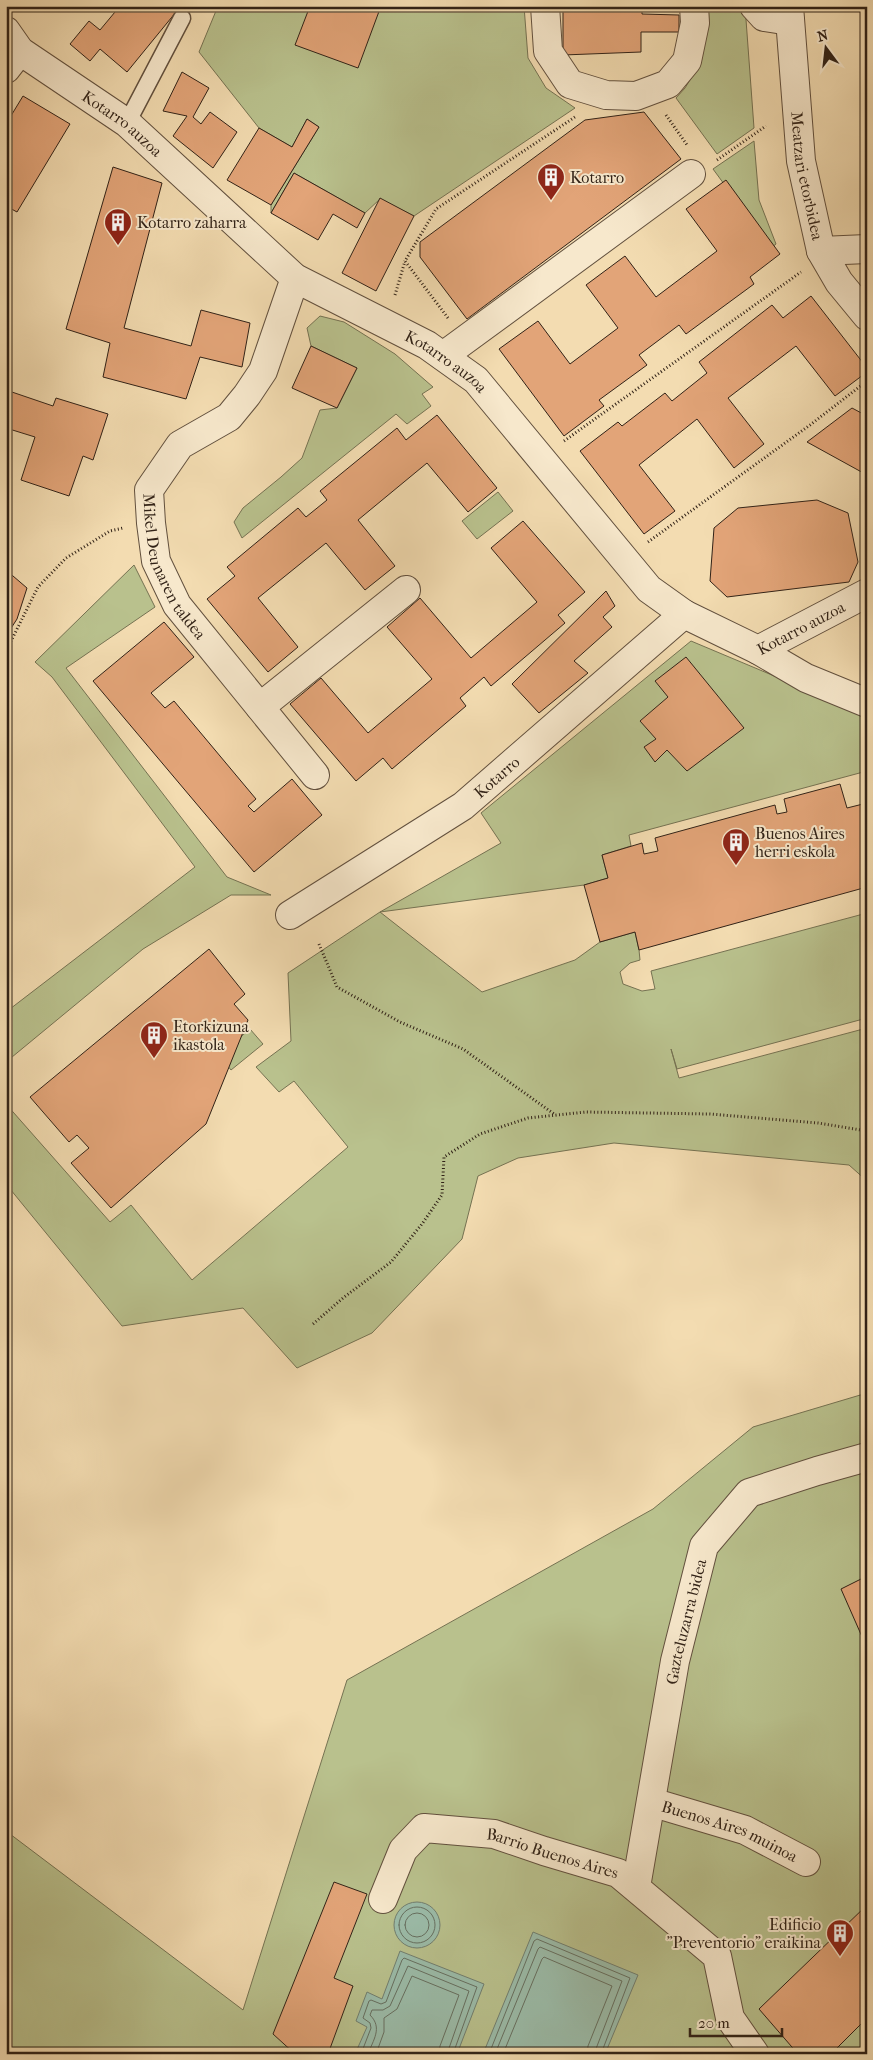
<svg xmlns="http://www.w3.org/2000/svg" width="873" height="2060" font-family="'IM FELL French Canon',serif">
	<rect width="100%" height="100%" fill="#f3dcb1"/>
	<filter id="stains"><feTurbulence type="fractalNoise" baseFrequency=".004" numOctaves="4"/><feColorMatrix values="0 0 0 0 .2 0 0 0 0 .09 0 0 0 0 .02 0 0 0 .5 -.17"/></filter>
	<radialGradient id="worn" r=".72"><stop offset=".6" stop-color="#630" stop-opacity="0"/><stop offset="1" stop-color="#630" stop-opacity=".3"/></radialGradient>
	<path fill="#b9c18d" stroke="#757252" d="M218,6H524L528,58L546,88L575,108L414,216L380,199L365,213L294,173L271,213V205L319,127L307,119L292,147L259,128L199,52Z
		M699,6H745L754,128L717,154L676,98L685,88L693,75Z
		M754,141L759,200L776,244L771,248L713,169Z
		M320,316L344,322L395,354L433,387L422,394L431,406L407,424L396,414L242,538L234,522L243,508L281,477L302,458L320,410L337,408L357,368L311,346L307,328Z
		M498,492L513,511L477,539L462,521Z
		M134,565L155,607L66,668L227,877L271,895H231L143,949L6,1062V1012L195,867L52,677L35,662Z
		M691,641L867,715V771L629,835L631,846L602,855L608,878L584,885L380,912L482,992L575,960L600,942L635,932L639,950L640,960L630,963L620,972L623,984L642,991L655,989L651,971L867,913V1018L677,1069L671,1049L679,1078L867,1028V1181L849,1165L614,1143L518,1158L478,1176L462,1239L372,1333L297,1368L243,1308L122,1326L6,1184V1104L110,1222L131,1205L192,1280L348,1147L294,1081L279,1092L256,1067L291,1041L288,973L380,912L501,843L481,813Z
		M250,1029L263,1044L231,1070L219,1055Z
		M867,1393V2054H6V1831L243,2010L347,1680L653,1509L753,1427Z"/>
	<path fill="#9bbca9" stroke="#717e6f" d="M394 1925a23 23 0 1 1 46 0a23 23 0 1 1-46 0Z
		M533,1932L638,1975L605,2054H483Z
		M400,1951L484,1984L457,2054H355L367,2027L356,2021L367,1992L382,1999Z"/>
	<g fill="none" stroke-linecap="round" stroke-linejoin="round">
		<path stroke="#666f60" stroke-width="1" d="M399 1925a18 18 0 1 1 36 0a18 18 0 1 1-36 0Z
			M405 1925a12 12 0 1 1 24 0a12 12 0 1 1-24 0Z
			M361,2054L371,2028L370,2023L363,2018L369,2001L371,2000L381,2004L386,2002L402,1960L404,1958L477,1987L453,2054
			M368,2054C373,2040 383,2028 370,2015L372,2010H383L390,2006L408,1966L469,1991L447,2054
			M376,2054L384,2032V2018L397,2009L412,1976L459,1995L440,2046L439,2054
			M489,2054L534,1941L537,1939L630,1978L601,2054
			M495,2054L538,1949L540,1947L622,1981L594,2054
			M503,2054L542,1959L544,1957L612,1986L588,2046L587,2054"/>
	</g>
	<path fill="#e2a478" stroke="#312217" d="M120,6H169L176,12L127,72L100,49L90,61L70,44L89,21L100,30Z
		M310,6H381L358,68L295,45Z
		M563,6H642V14L679,15V32H641V52L563,55Z
		M182,72L209,88L193,117L201,124L210,112L237,132L213,168L173,136L187,116L163,111Z
		M23,96L70,124L17,212L6,206V124Z
		M644,112L681,159L467,319L420,257V242L585,120Z
		M307,119L319,127L271,205L227,180L259,128L292,147Z
		M113,167L162,183L124,328L191,346L201,310L250,323L242,367L200,357L186,399L103,377L110,343L66,329Z
		M294,173L365,213L357,228L333,214L318,240L271,213Z
		M726,180L780,254L750,277L754,284L686,334L679,325L639,355L647,365L599,400L604,406L564,436L499,349L538,321L570,364L618,328L586,285L625,256L656,297L717,251L686,209Z
		M380,198L414,216L376,291L342,273Z
		M811,296L867,368V372L835,396L796,346L728,398L764,444L734,468L697,419L639,465L675,511L644,534L580,451L618,422L622,426L665,393L672,401L707,373L699,362L772,305L783,318Z
		M311,346L357,368L337,408L292,388Z
		M6,390L53,406L56,398L108,414L93,460L83,456L69,496L21,480L35,437L6,428Z
		M852,408L867,416V475L807,442Z
		M437,415L497,488L468,512L427,463L358,520L395,566L365,590L326,543L258,598L298,647L268,672L207,599L235,576L227,567L298,508L306,517L327,500L320,491L397,428L406,440Z
		M817,500L848,513L858,562L849,582L727,597L710,581L714,528L738,508Z
		M523,521L585,592L558,615L565,623L491,686L484,677L460,698L466,706L392,769L383,758L356,781L290,704L321,678L368,733L432,679L387,627L420,598L471,658L537,602L491,548Z
		M6,570L27,588L17,619L6,636Z
		M606,591L615,606L603,617L612,627L574,661L588,673L539,713L512,684Z
		M164,622L194,657L151,693L165,708L174,701L256,799L248,806L254,812L292,779L322,815L254,872L93,681Z
		M686,657L744,728L687,771L667,750L655,762L644,747L656,739L640,721L668,697L655,681Z
		M840,784L847,808L867,803V887L639,950L635,932L600,942L584,885L608,878L602,855L642,843L644,854L658,851L655,838L775,805L777,814L787,812L784,799Z
		M209,949L245,994L234,1004L248,1020L206,1124L111,1208L71,1163L89,1148L77,1135L69,1142L30,1097Z
		M867,1576V1648L841,1589Z
		M334,1882L367,1894L334,1978L353,1986L328,2054H295L273,2034Z
		M867,1905V2018L831,2054H798L759,2009Z"/>
	<g fill="none" stroke-linecap="round" stroke-linejoin="round">
		<g stroke="#62503e" stroke-width="19">
			<path id="service" d="M127,123L182,18"/>
		</g>
		<g stroke="#62503e" stroke-width="30">
			<g id="minor">
				<path d="M545,6L548,51L570,84L606,95L636,96L668,84L687,61L695,23L694,6"/>
				<path d="M754,6L764,17L790,21"/>
				<path id="s1" d="M6,31L20,51L127,123L295,278L427,345L476,380L649,589L684,614L758,650L867,593"/>
				<path d="M6,69L20,51"/>
				<path d="M821,251L867,249"/>
				<path id="s2" d="M295,278L263,371L247,395L229,417L180,445L149,490L151,523L156,561L177,605L315,775"/>
				<path d="M443,356L691,174"/>
				<path d="M758,650L806,678L867,703"/>
				<path d="M260,707L406,590"/>
				<path id="s3" d="M290,915L463,806L684,614"/>
				<path id="s4" d="M651,1802L745,1830L806,1862"/>
				<path id="s5" d="M636,1887L675,1661L704,1546L749,1493L817,1471L867,1457"/>
				<path id="s6" d="M383,1899L403,1850L424,1828L494,1834L544,1851L618,1873L717,1956L730,2018L755,2054"/>
			</g>
		</g>
		<g stroke="#62503e" stroke-width="30">
			<g id="tertiary">
				<path id="s7" d="M789,6L801,161L821,251L839,282L867,316"/>
			</g>
		</g>
		<path stroke="#312217" stroke-width="3" stroke-dasharray="1 2.5" stroke-linecap="butt" d="M666,115L687,145
			M717,160L766,126
			M395,295L405,261
			M448,318L405,261L436,209L575,117
			M564,441L801,272
			M648,542L810,425L867,381
			M6,651L38,587L66,558L110,531L123,528
			M319,944L337,987L400,1022L463,1049L554,1114
			M313,1324L343,1298L391,1262L422,1224L442,1195L444,1157L480,1134L528,1118L586,1112L710,1114L818,1123L867,1131"/>
		<use href="#service" stroke="#f7e8cc" stroke-width="16"/>
		<use href="#minor" stroke="#f7e8cc" stroke-width="28"/>
		<use href="#tertiary" stroke="#f7e8cc" stroke-width="28"/>
	</g>
	<defs>
		<g id="building-pin" transform="scale(1.4375)"><path d="M0 17L-7.5 6A9.5 9.5 0 1 1 7.5 6Z" fill="#8f2418" stroke="#f7e8cc"/><path d="M-4-6H4V6H1V3H-1V6H-4ZM-2.5-4.3h1.7v1.8h-1.7ZM.8-4.3h1.7v1.8H.8ZM-2.5-1h1.7V.8h-1.7ZM.8-1h1.7V.8H.8Z" fill="#fff"/></g>
	</defs>
	<g fill-rule="evenodd">
		<use href="#building-pin" x="551" y="177"/>
		<use href="#building-pin" x="118" y="222"/>
		<use href="#building-pin" x="736" y="842"/>
		<use href="#building-pin" x="154" y="1035"/>
		<use href="#building-pin" x="840" y="1933"/>
	</g>
	<g text-anchor="middle" stroke-width="4" stroke-linejoin="round" paint-order="stroke">
		<g font-size="16" fill="#312217" stroke="#f7e8cc">
			<text dy="6" stroke="none"><textPath href="#s1" startOffset="150">Kotarro auzoa</textPath></text>
			<text dy="6" stroke="none"><textPath href="#s7" startOffset="171">Meatzari etorbidea</textPath></text>
			<text dy="6" stroke="none"><textPath href="#s1" startOffset="555">Kotarro auzoa</textPath></text>
			<text dy="6" stroke="none"><textPath href="#s2" startOffset="349">Mikel Deunaren taldea</textPath></text>
			<text dy="6" stroke="none"><textPath href="#s1" startOffset="1035">Kotarro auzoa</textPath></text>
			<text dy="6" stroke="none"><textPath href="#s3" startOffset="249">Kotarro</textPath></text>
			<text dy="6" stroke="none"><textPath href="#s5" startOffset="270">Gazteluzarra bidea</textPath></text>
			<text dy="6" stroke="none"><textPath href="#s4" startOffset="84">Buenos Aires muinoa</textPath></text>
			<text dy="6" stroke="none"><textPath href="#s6" startOffset="215">Barrio Buenos Aires</textPath></text>
		</g>
		<g font-size="16" fill="#312217" stroke="#f7e8cc" text-anchor="start">
			<text x="570" y="183">Kotarro</text>
			<text x="137" y="228">Kotarro zaharra</text>
			<text x="755" y="839">Buenos Aires<tspan x="755" dy="18">herri eskola</tspan></text>
			<text x="173" y="1032">Etorkizuna<tspan x="173" dy="18">ikastola</tspan></text>
			<text x="821" y="1930" text-anchor="end">Edificio<tspan x="821" dy="18">"Preventorio" eraikina</tspan></text>
		</g>
	</g>
	<rect width="873" height="2060" fill="none" stroke="#f3dcb1" stroke-width="25"/>
	<rect x="8" y="8" width="858" height="2045" fill="none" stroke="#312217" stroke-width="2.5"/>
	<rect x="12" y="12" width="848" height="2035" fill="none" stroke="#312217"/>
	<g transform="translate(826 48) rotate(345)" stroke="#f7e8cc" stroke-width="4" paint-order="stroke">
	<path d="M0-4L9 19L0 12L-9 19Z" fill="#312217"/>
	<text y="-8" font-size="14" font-weight="bold" text-anchor="middle" fill="#312217">N</text>
	</g>
	<path d="M690 2028v8h92v-8" fill="none" stroke="#312217" stroke-width="2.5"/>
	<text x="698" y="2028" font-size="15" fill="#312217" stroke="#f7e8cc" stroke-width="4" paint-order="stroke">20 m</text>
	<rect width="100%" height="100%" filter="url(#stains)"/>
	<rect width="100%" height="100%" fill="url(#worn)"/>
</svg>
